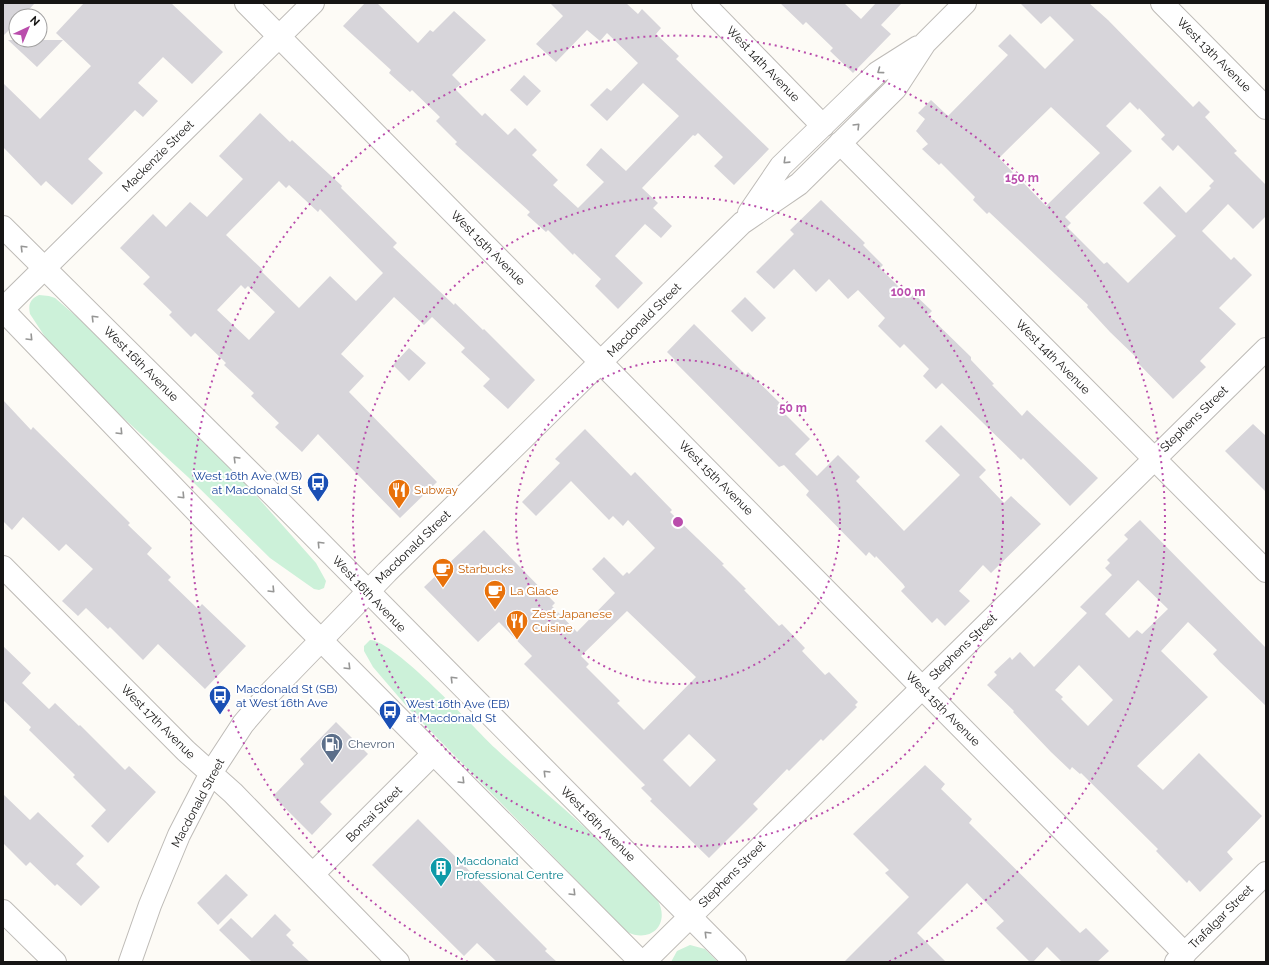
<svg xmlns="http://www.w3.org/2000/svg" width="1269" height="965" font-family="Raleway,sans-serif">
	<rect width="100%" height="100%" fill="#fdfbf6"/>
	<path fill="#ccf1d9" d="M39,295L49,296L55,298L91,329L245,483L316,563L326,581L324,588L319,590L314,589L270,558L188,477L107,403L53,349L30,314C28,305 30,299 39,295Z
		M370,640C395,641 474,728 495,748C528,779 564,807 597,839C618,858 637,879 657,899C671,923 652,944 627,932L409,709L373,667L364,651V646Z
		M690,945L705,949L718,962H671L677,951Z"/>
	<path fill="#d7d5da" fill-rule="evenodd" d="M3,3H35L23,16H16V23L3,36Z
		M84,3H171L223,52L192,84L163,57L138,83L158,101L143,117L135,110L88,159L103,173L72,205L46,181L41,186L3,147V83L40,119L91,66L56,33Z
		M365,3H377L418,43L430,30L433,32L454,11L486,40L452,75L461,84L455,89L482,116L485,113L508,135L515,128L537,150L532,155L558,180L553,185L578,208L604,182L586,165L601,148L626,171L679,116L643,83L607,121L590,105L607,88L611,91L638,63L607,33L600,41L587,30L556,62L536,44L563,16L550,3H626L638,14L642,9L661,28L656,34L679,56L676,59L769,149L734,185L714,166L723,157L698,133L695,136L693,135L642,188L658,203L653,208L672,226L661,238L645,224L615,256L643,283L618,309L595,286L601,279L574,253L573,255L548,230L546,232L527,215L530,212L455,144L457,142L436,121L440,117L412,90L410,92L389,73L391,70L343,26Z
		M780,3H844L861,19L876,3H902L881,25L891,34L853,73L830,51L833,48L806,22L803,25Z
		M1020,3H1089L1108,20L1193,107L1199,101L1210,112L1205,117L1237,151L1234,153L1266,185V216L1253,229L1228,204L1202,231L1231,260L1234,257L1252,275L1219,308L1236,324L1200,361L1206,367L1173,399L1137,362L1139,360L1110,332L1087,307L1088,305L989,212L987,214L973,200L975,197L941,163L939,165L922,149L928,144L916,131L925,119L918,113L931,100L948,116L1008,55L998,46L1010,34L1045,69L1074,40L1050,16L1041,24ZM1130,102L1138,110L1139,108L1165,135L1161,139L1173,151L1178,145L1214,181L1209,186L1211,188L1186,213L1160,186L1143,203L1176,236L1128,283L1107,262L1104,264L1067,227L1071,223L1065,217L1132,151L1106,126ZM1051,107L1100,153L1046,206L999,158Z
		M8,40H63L37,67Z
		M524,75L541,91L527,106L510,90Z
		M260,113L290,142L292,140L342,186L341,188L397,243L393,247L454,305L455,303L483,330L484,329L535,380L508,409L483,386L490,379L461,352L465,348L432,317L424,325L394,297L341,354L364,376L349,392L437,482L400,518L318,434L302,452L275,427L279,423L251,396L254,393L224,365L226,363L195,333L191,337L169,315L172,312L143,284L150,277L120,248L153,214L166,227L190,202L207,217L243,179L219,156ZM279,181L286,188L289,185L318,212L320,209L383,273L356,301L330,276L299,308L262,272L263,270L226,235ZM241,285L245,289L248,286L275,312L249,340L217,310Z
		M821,200L865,243L863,245L883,265L880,268L910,298L914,294L932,311L928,315L971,357V360L994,384L992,385L1022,416L1027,410L1098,478L1070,506L1023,458L1021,460L942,383L936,389L923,376L929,369L904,344L900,348L878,326L885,318L858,290L848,299L829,279L816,292L794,269L774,289L756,272L794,234L790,230Z
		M745,297L766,318L752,332L731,311Z
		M694,324L746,375L748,372L780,403L777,406L810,439L795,454L817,476L838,455L860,477L856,481L904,531L960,475L925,441L941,425L986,470L979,477L1004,503L1011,496L1041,524L991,573L983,565L959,591L970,601L945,626L937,618L932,623L901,591L905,587L903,584L876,556L875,558L869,552L866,556L806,495L809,491L784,465L779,467L674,361L675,360L667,352Z
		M409,348L426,363L409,381L393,365Z
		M3,400L31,430L33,427L130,523L128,525L152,548L147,554L171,577L168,580L198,609L202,604L246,646L205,689L158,644L143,660L110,627L108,629L86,608L78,616L62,601L93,569L66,544L59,551L23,517L12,530L3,521Z
		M1253,424L1266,436V492L1225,451Z
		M585,429L631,476L635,472L672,510L670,512L724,564L722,565L746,589L744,590L779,626L782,624L805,648L802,651L825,675L829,672L858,702L855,705L857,707L823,741L821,739L789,771L787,769L753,804L758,809L709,858L650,801L652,799L641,788L645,785L524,664L532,656L499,622L478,642L424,587L484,530L555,603L552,606L577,632L615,593L592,569L604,557L623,576L627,572L629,574L655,548L628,520L623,526L613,516L609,520L571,481L536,516L522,502L560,463L555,459ZM627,611L696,677L644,730L617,703L620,701L586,667L589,664L581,656ZM689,734L716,760L690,787L663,760Z
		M1140,520L1266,648V706L1220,662L1213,654L1217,650L1188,622L1161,651L1208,697L1137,766L1163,790L1199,753L1262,816L1227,852L1233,859L1200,892L1189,880L1187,883L1156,851L1158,849L1081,773L1080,774L1072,767L1070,770L1051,752L1013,712L1014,711L987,685L997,675L994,672L1010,657L1012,660L1020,652L1034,667L1087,613L1080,607L1112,575L1105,568L1110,563L1107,560L1128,539L1124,535ZM1138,580L1168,609L1142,634L1137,630L1129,638L1105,614ZM1079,665L1113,700L1088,726L1061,699L1063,697L1055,690Z
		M3,646L31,673L22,683L49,709L55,703L79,726L80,725L125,770L129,766L156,792L108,843L91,826L106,810L73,777L75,775L29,730L31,727L4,701L3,702Z
		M336,722L368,754L320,802L332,814L312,835L273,796L304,764L300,759Z
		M925,765L945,784L941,789L972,819L969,823L1080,933L1086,928L1109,951L1097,962H1062L1047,947L1033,962H1030L996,928L1004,921L967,883L917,933L946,962H844L909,897L885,873L889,870L853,834Z
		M3,794L30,820L38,812L84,856L76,864L100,887L81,906L57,884L55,886L30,862L26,866L3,843Z
		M418,819L547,949L545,951L557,962H497L477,943L464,956L372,865Z
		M226,874L248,895L218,925L197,903Z
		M275,914L291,930L286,935L294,943L292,945L310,962H252L219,930L231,918L252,938Z"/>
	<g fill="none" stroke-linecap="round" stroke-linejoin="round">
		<g stroke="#bebbb7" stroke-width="24">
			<path id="minor" d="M246,3L1185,954
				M703,3L823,126
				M1162,3L1266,108
				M840,143L1266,571
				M749,213L781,166L877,73L918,47
				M3,309L313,3
				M3,567L186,751L233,793L398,962
				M313,874L434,753
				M3,911L55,962
				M130,962L150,905L179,835L211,773L243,724L266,697L387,572L742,223L799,184L895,89L925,43L965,3
				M644,962L1266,349
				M1176,962L1266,873"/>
		</g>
		<g stroke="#bebbb7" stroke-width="24">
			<path id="major" d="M3,227L274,496L735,962
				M3,310L300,619L641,962"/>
		</g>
		<use href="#minor" stroke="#fff" stroke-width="22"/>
		<use href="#major" stroke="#fff" stroke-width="22"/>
	</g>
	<defs><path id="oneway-chevron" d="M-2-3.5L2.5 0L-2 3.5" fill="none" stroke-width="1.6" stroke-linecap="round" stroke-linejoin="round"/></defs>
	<g stroke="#969695">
		<use href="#oneway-chevron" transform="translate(880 71) rotate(144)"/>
		<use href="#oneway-chevron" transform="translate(857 126) rotate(-45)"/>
		<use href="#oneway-chevron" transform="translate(786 161) rotate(136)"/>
		<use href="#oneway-chevron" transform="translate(23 248) rotate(-135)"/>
		<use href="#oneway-chevron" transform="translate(94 318) rotate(-135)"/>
		<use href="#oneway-chevron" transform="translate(30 338) rotate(46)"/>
		<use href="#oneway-chevron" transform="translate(120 432) rotate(46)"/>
		<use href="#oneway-chevron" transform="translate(236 459) rotate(-135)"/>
		<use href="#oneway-chevron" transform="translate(182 496) rotate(46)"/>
		<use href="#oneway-chevron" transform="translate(320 544) rotate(-134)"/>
		<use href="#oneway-chevron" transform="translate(272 590) rotate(46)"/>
		<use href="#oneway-chevron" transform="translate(348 667) rotate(45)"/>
		<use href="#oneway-chevron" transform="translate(453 679) rotate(-135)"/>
		<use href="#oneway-chevron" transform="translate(546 773) rotate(-135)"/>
		<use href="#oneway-chevron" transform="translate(462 781) rotate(45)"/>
		<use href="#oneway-chevron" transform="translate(573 893) rotate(45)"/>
		<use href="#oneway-chevron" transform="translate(707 934) rotate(-135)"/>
	</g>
	<g fill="none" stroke="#ba4dac" stroke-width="2" stroke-dasharray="2 4">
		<circle cx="678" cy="522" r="162"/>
		<circle cx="678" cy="522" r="325"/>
		<path d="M468 962A487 487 0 1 1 888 962"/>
	</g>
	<defs>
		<g id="bus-pin" transform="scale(1.15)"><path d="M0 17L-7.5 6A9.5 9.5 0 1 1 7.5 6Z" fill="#1a4fb4" stroke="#fff"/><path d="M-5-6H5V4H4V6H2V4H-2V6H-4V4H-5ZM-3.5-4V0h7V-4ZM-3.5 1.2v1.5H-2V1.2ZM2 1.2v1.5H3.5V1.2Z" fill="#fff"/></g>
		<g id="restaurant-pin" transform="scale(1.15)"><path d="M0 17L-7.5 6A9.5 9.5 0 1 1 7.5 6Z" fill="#e8710a" stroke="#fff"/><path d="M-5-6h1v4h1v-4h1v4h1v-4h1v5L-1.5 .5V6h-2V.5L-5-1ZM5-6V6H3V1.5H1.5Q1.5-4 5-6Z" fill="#fff"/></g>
		<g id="cafe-pin" transform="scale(1.15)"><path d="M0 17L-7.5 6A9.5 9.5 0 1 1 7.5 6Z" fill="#e8710a" stroke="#fff"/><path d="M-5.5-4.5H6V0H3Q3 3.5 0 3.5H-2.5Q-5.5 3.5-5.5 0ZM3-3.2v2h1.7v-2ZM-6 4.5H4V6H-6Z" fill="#fff"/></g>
		<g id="fuel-pin" transform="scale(1.15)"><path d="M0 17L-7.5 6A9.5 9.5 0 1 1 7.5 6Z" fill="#5c6f8a" stroke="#fff"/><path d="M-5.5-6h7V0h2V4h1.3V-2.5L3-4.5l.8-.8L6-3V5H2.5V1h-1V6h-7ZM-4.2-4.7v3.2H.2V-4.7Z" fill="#fff"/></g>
		<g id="building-pin" transform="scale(1.15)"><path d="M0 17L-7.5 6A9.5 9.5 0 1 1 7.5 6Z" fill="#0f9aa8" stroke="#fff"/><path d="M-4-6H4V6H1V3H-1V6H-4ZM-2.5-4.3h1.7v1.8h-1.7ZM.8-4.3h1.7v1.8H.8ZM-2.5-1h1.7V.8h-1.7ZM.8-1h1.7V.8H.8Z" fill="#fff"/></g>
	</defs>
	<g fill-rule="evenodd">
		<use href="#bus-pin" x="318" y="483"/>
		<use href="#restaurant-pin" x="399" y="490"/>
		<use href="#cafe-pin" x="443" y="569"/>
		<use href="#cafe-pin" x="495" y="591"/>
		<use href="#restaurant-pin" x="517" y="621"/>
		<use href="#bus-pin" x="220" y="696"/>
		<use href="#bus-pin" x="390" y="711"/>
		<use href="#fuel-pin" x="332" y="744"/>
		<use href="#building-pin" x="441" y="868"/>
	</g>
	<g text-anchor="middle" stroke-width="4" stroke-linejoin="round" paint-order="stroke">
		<g font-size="12" fill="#161514" stroke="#fff">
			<text transform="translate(1214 55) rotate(45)" y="4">West 13th Avenue</text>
			<text transform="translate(763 64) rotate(46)" y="4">West 14th Avenue</text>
			<text transform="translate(158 156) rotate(-45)" y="4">Mackenzie Street</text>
			<text transform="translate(488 248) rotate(45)" y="4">West 15th Avenue</text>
			<text transform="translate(644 320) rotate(-45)" y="4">Macdonald Street</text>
			<text transform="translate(1053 357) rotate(45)" y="4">West 14th Avenue</text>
			<text transform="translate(141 364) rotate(45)" y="4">West 16th Avenue</text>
			<text transform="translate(1194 419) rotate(-44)" y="4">Stephens Street</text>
			<text transform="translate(716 478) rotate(45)" y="4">West 15th Avenue</text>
			<text transform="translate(413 547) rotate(-44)" y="4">Macdonald Street</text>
			<text transform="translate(369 594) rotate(46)" y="4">West 16th Avenue</text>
			<text transform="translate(963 647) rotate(-44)" y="4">Stephens Street</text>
			<text transform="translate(943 709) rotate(45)" y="4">West 15th Avenue</text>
			<text transform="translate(158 722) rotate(45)" y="4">West 17th Avenue</text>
			<text transform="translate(198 803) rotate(-62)" y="4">Macdonald Street</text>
			<text transform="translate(374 814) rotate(-45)" y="4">Bonsai Street</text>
			<text transform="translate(598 824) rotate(45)" y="4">West 16th Avenue</text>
			<text transform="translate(732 874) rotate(-45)" y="4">Stephens Street</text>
			<text transform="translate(1221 917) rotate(-45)" y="4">Trafalgar Street</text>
		</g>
		<g font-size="12" fill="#164399" stroke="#fff" text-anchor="start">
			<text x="302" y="480" text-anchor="end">West 16th Ave (WB)<tspan x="302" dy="14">at Macdonald St</tspan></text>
			<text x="236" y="693">Macdonald St (SB)<tspan x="236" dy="14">at West 16th Ave</tspan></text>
			<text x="406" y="708">West 16th Ave (EB)<tspan x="406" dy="14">at Macdonald St</tspan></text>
		</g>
		<g font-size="12" fill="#c56008" stroke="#fff" text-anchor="start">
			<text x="414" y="494">Subway</text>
			<text x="458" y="573">Starbucks</text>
			<text x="510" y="595">La Glace</text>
			<text x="532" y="618">Zest Japanese<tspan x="532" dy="14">Cuisine</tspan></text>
		</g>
		<g font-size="12" fill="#4e5e75" stroke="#fff" text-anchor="start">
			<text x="348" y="748">Chevron</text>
		</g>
		<g font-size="12" fill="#0d838f" stroke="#fff" text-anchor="start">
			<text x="456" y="865">Macdonald<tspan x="456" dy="14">Professional Centre</tspan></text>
		</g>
	</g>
	<circle cx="678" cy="522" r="6" fill="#ba4dac" stroke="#fff" stroke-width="2"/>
	<g font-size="12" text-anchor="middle" font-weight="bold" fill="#ba4dac" stroke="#fff" stroke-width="4" stroke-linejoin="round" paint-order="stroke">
		<text x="1022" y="182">150 m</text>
		<text x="908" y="296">100 m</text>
		<text x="793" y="412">50 m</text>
	</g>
	<rect width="1269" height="965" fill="none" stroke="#161514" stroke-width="8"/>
	<g transform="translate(28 28) rotate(44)"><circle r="19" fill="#ffffff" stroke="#a2a1a1"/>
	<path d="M0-3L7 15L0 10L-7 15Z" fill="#ba4dac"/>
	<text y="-6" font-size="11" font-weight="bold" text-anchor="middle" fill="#161514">N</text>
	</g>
</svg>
